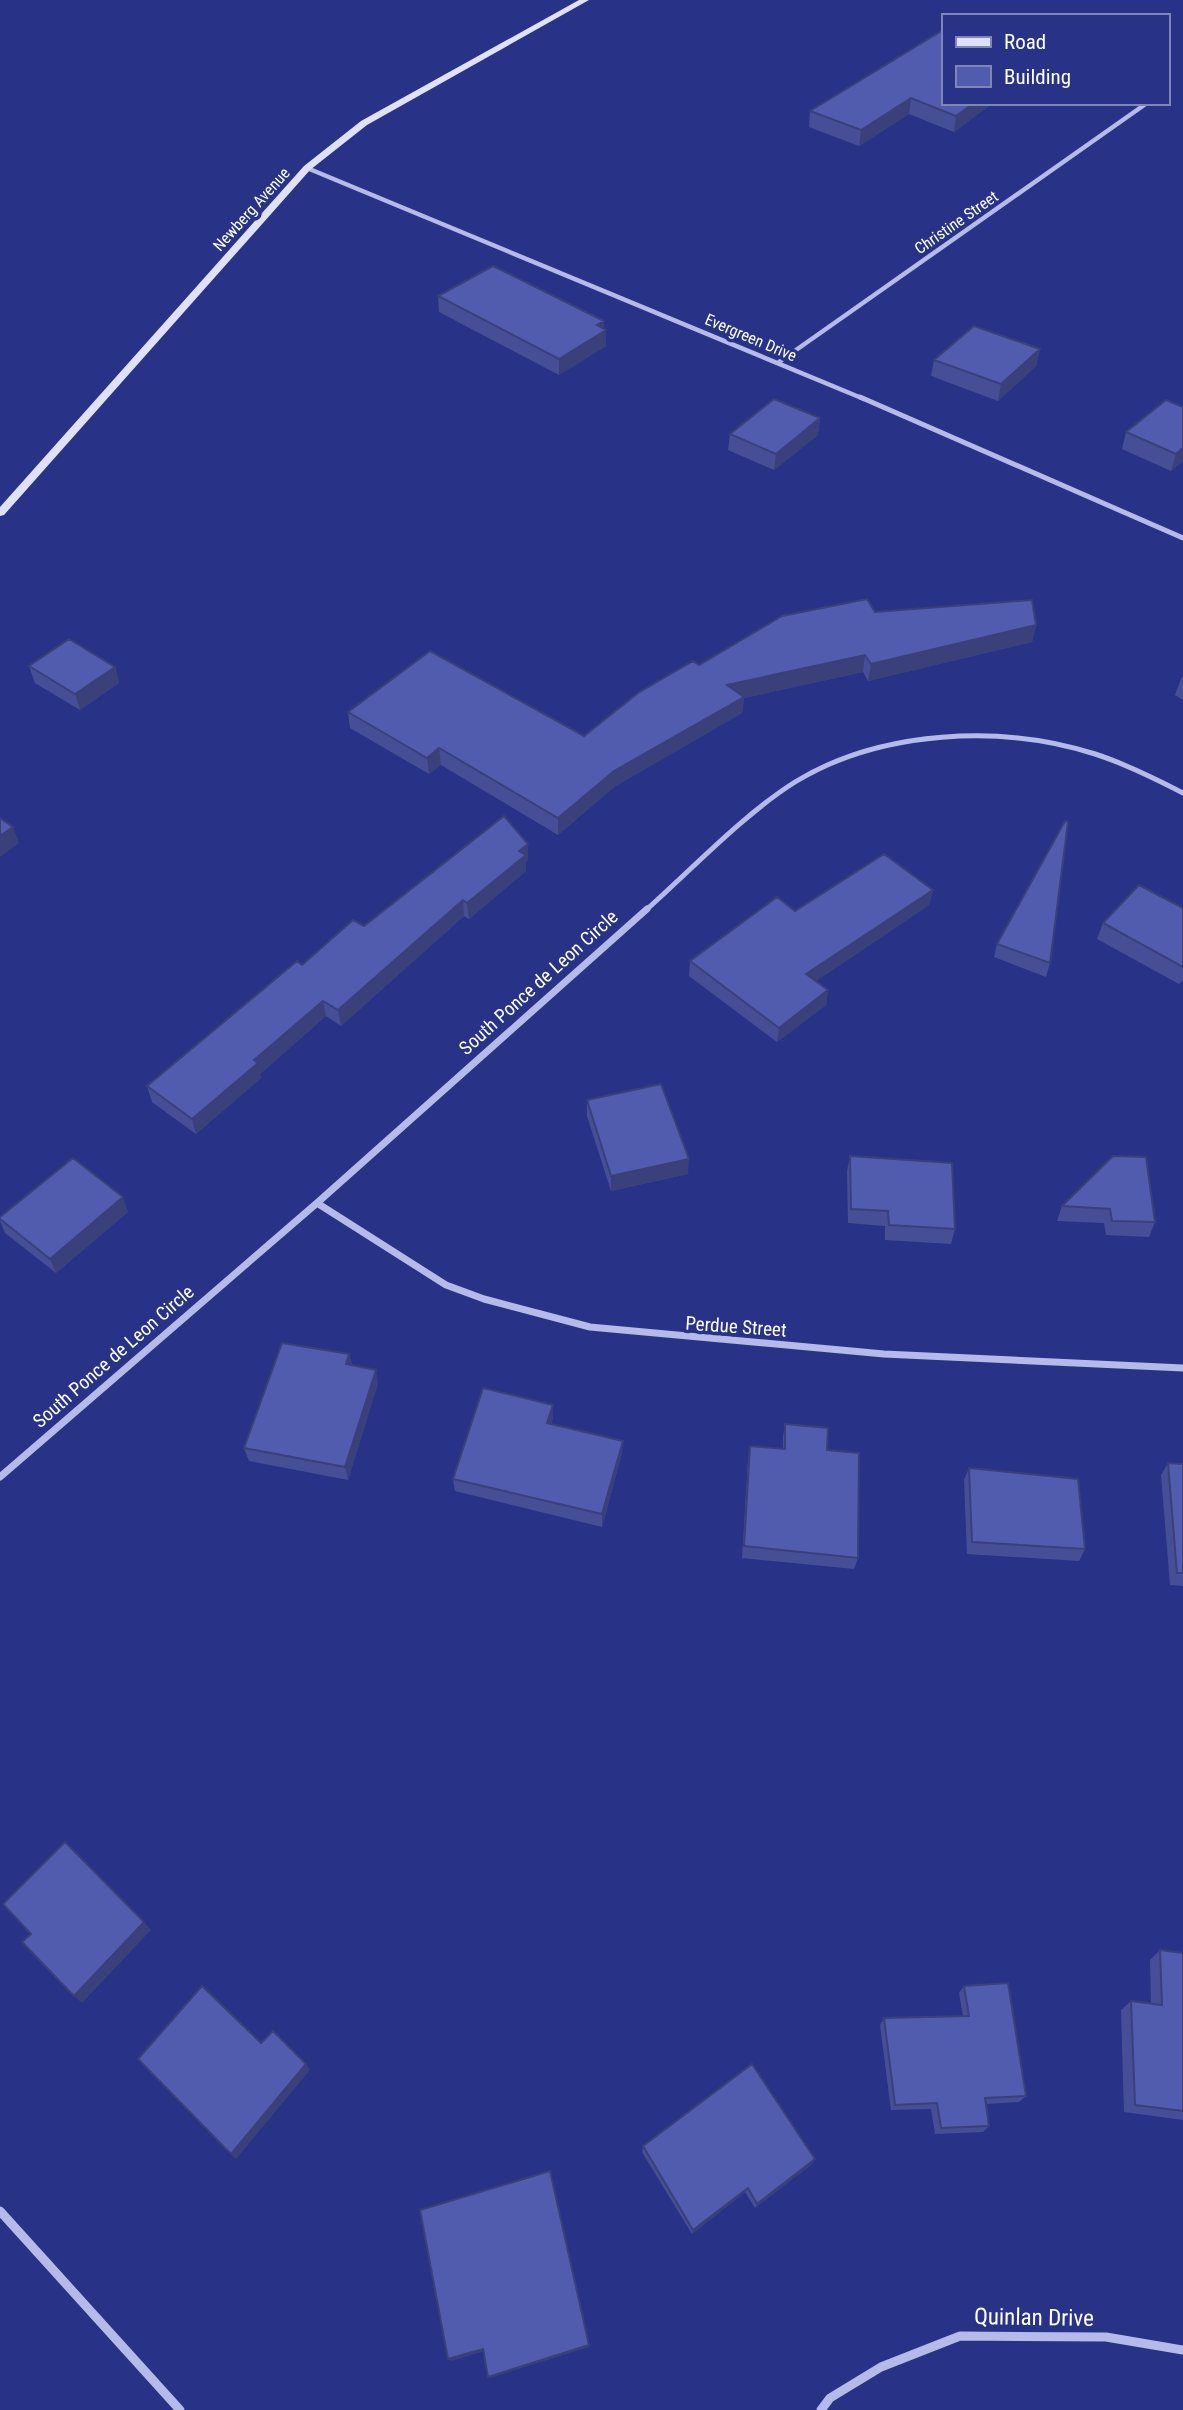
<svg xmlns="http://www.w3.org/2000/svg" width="1183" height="2410" font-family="'Roboto Condensed',sans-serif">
	<rect width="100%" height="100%" fill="#283387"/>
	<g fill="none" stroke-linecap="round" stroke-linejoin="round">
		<path stroke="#b4bbe8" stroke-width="4.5" d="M307,168L864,399
			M779,362L1147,103"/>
		<path stroke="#b4bbe8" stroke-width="5" d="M860,397L1183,538
			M645,911C691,870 744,814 795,782C880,730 1002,724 1095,754C1126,764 1154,778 1183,793"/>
		<path stroke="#b4bbe8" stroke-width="7" d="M317,1203L446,1285L484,1299L590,1327L884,1354L1183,1368
			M0,1477L317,1203L647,909"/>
		<path stroke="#b4bbe8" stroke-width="9" d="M0,2211L180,2410
			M821,2410L830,2398L881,2367L960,2336L1106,2337L1183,2350"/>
		<path fill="#dee1f7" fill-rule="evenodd" d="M579,0H589L367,125L310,170L4,515L0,516V507L304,166L361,121Z"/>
	</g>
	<path fill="#464f96" d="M943,30V103H993L954,132L909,114L859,146L809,127L810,111Z
		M438,296L604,321V329L606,330V346L559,375L439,312Z
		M1040,349L1036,366L998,401L931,376L934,360Z
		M1183,407V461L1171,471L1122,449L1126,432Z
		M820,418L818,435L774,470L728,450L730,434Z
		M875,612L1036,625L1032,642L868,681L863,672L744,698L742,713L614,787L558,835L441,765L429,774L350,728L348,712L584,736L699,665Z
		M29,666L115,667L119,683L80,710L35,683Z
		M1183,676V700L1175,695L1181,679Z
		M528,844V860L526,861V871L469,919L464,916L341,1026L326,1016L260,1074L261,1078L196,1134L152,1102L147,1086L302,965Z
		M933,890L929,905L816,981L828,990L826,1005L777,1042L689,976L690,961L795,911Z
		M1183,908V980L1179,984L1097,939L1103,923Z
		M997,944L1050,963L1046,977L994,957Z
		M587,1100L688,1174L611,1191L587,1116Z
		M850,1156L955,1229L951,1244L885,1240V1226L848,1223L847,1171Z
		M1113,1156L1155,1222L1149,1237L1106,1235L1104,1223L1057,1221L1062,1206Z
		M128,1212L56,1273L5,1233L0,1221V1217Z
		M349,1354L352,1365L378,1383L348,1480L249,1461L244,1448Z
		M553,1418L551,1424L622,1453L602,1527L455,1491L453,1479Z
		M785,1424L827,1450L858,1558L854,1569L742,1558L748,1459L750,1446L783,1449V1437Z
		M1168,1463L1183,1464V1586L1170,1585L1161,1475Z
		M969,1468L1085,1549L1079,1561L967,1554L964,1480Z
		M1160,1950L1183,1953V2120L1124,2112L1121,2010L1131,2001L1151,2004L1150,1960Z
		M964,1986L1026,2096L1019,2102L985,2104L989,2126L983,2132L935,2134L931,2109L891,2110L880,2025L884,2018L963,2016L959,1993Z
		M643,2146L812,2164L755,2208L745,2192L692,2234L642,2152Z"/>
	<path fill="#39407a" d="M911,98L909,114L859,146L861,130Z
		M974,103H993L954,132L956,116Z
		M604,321V331L606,330V346L559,375V359L597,325Z
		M1040,349L1036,366L998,401L1001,384Z
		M820,418L818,435L774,470L776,454Z
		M1183,448V461L1171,471L1176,454Z
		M1036,625L1032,642L868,681L871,664Z
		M865,655L863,672L744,698L742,713L614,787L558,835V818L614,771L727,685Z
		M115,667L119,683L80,710L75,694Z
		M439,748L441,765L429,774L427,758Z
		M13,827L19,843L0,857V836Z
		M528,844V860L526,861V871L469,919L467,903Z
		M933,890L929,905L804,989L806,974Z
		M463,900L464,916L341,1026L338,1010Z
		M828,990L826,1005L777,1042L779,1028Z
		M323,1001L326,1016L260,1074L261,1078L196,1134L192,1119L254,1060Z
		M689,1159L688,1174L611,1191V1176Z
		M123,1197L128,1212L56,1273L50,1259Z
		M349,1354L352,1368L346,1364Z
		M376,1370L378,1383L348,1480L345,1467Z
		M553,1405V1418L548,1436L547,1423Z
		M623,1441L622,1453L602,1527V1514Z
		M144,1922L151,1930L82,2003L74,1996Z
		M306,2064L310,2070L236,2159L231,2154Z
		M815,2159L812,2164L755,2208L757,2204Z
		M748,2188L745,2192L692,2234L693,2230Z
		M589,2345V2347L490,2378L488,2377Z
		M483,2349L485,2351L451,2361L448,2359Z"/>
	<path fill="#515caf" stroke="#39407a" stroke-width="2" d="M943,30V103H974L956,116L911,98L861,130L810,111Z
		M493,266L604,321L597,325L606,330L559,359L438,296Z
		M974,326L1040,349L1001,384L934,360Z
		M774,399L820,418L776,454L730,434Z
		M1166,400L1183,407V448L1176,454L1126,432Z
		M867,599L875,612L1032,600L1036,625L871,664L865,655L727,685L744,697L614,771L558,818L439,748L427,758L348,712L430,651L584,736L638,693L693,661L699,665L782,616Z
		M69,639L115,667L75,694L29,666Z
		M504,816L528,844L519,851L526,855L467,903L463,900L338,1010L323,1001L254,1060L258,1063L192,1119L147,1086L297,961L302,965L353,920L364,926Z
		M0,818L13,827L0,836Z
		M1065,821L1068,822L1050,963L997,944Z
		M884,854L933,890L806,974L828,990L779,1028L690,961L777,897L795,911Z
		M1139,885L1183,908V967L1103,923Z
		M661,1084L689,1159L611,1176L587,1100Z
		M850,1156L952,1163L955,1229L889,1225L888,1211L851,1209Z
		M1113,1156L1146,1157L1155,1222L1112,1221L1110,1209L1062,1206Z
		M73,1158L123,1197L50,1259L0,1219V1217Z
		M282,1343L349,1354L346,1364L376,1370L345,1467L244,1448Z
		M483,1388L553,1405L547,1423L623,1441L602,1514L453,1479Z
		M785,1424L828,1428L827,1450L859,1453L858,1558L744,1546L750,1446L785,1449Z
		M1168,1463L1183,1464V1573H1177Z
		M969,1468L1078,1479L1085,1549L972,1542Z
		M65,1842L144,1922L74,1996L22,1942L31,1934L3,1904Z
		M1160,1950L1183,1953V2111L1135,2105L1131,2001L1162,2005Z
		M1008,1983L1026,2096L985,2098L989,2126L941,2128L937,2103L895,2105L884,2018L969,2016L964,1986Z
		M202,1986L261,2043L273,2031L306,2064L231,2154L138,2059Z
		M752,2064L815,2159L757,2204L748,2188L693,2230L643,2146Z
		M550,2171L589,2345L488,2377L483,2349L448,2359L420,2210Z"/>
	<g text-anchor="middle" stroke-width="7" stroke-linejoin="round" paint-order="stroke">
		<g font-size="16" fill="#fff" stroke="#283387">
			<text transform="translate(251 209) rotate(-48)" y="6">Newberg Avenue</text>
			<text transform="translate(956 222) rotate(-35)" y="6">Christine Street</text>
			<text transform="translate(751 337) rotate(23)" y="6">Evergreen Drive</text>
		</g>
		<g font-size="19" fill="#fff" stroke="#283387">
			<text transform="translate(538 982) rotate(-42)" y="7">South Ponce de Leon Circle</text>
			<text transform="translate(736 1326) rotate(4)" y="7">Perdue Street</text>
			<text transform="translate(113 1356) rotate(-41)" y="7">South Ponce de Leon Circle</text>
		</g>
		<g font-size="23" fill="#fff" stroke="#283387">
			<text transform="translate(1034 2317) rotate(1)" y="8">Quinlan Drive</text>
		</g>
	</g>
	<rect x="942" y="14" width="228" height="91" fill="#283387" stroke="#7e85b7" stroke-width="2"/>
	<rect x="956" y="37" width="35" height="10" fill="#dee1f7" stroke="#7e85b7" stroke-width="2"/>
	<text x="1004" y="49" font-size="21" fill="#ffffff">Road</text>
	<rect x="956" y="66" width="35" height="21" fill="#515caf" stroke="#7e85b7" stroke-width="2"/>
	<text x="1004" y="84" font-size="21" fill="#ffffff">Building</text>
</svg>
